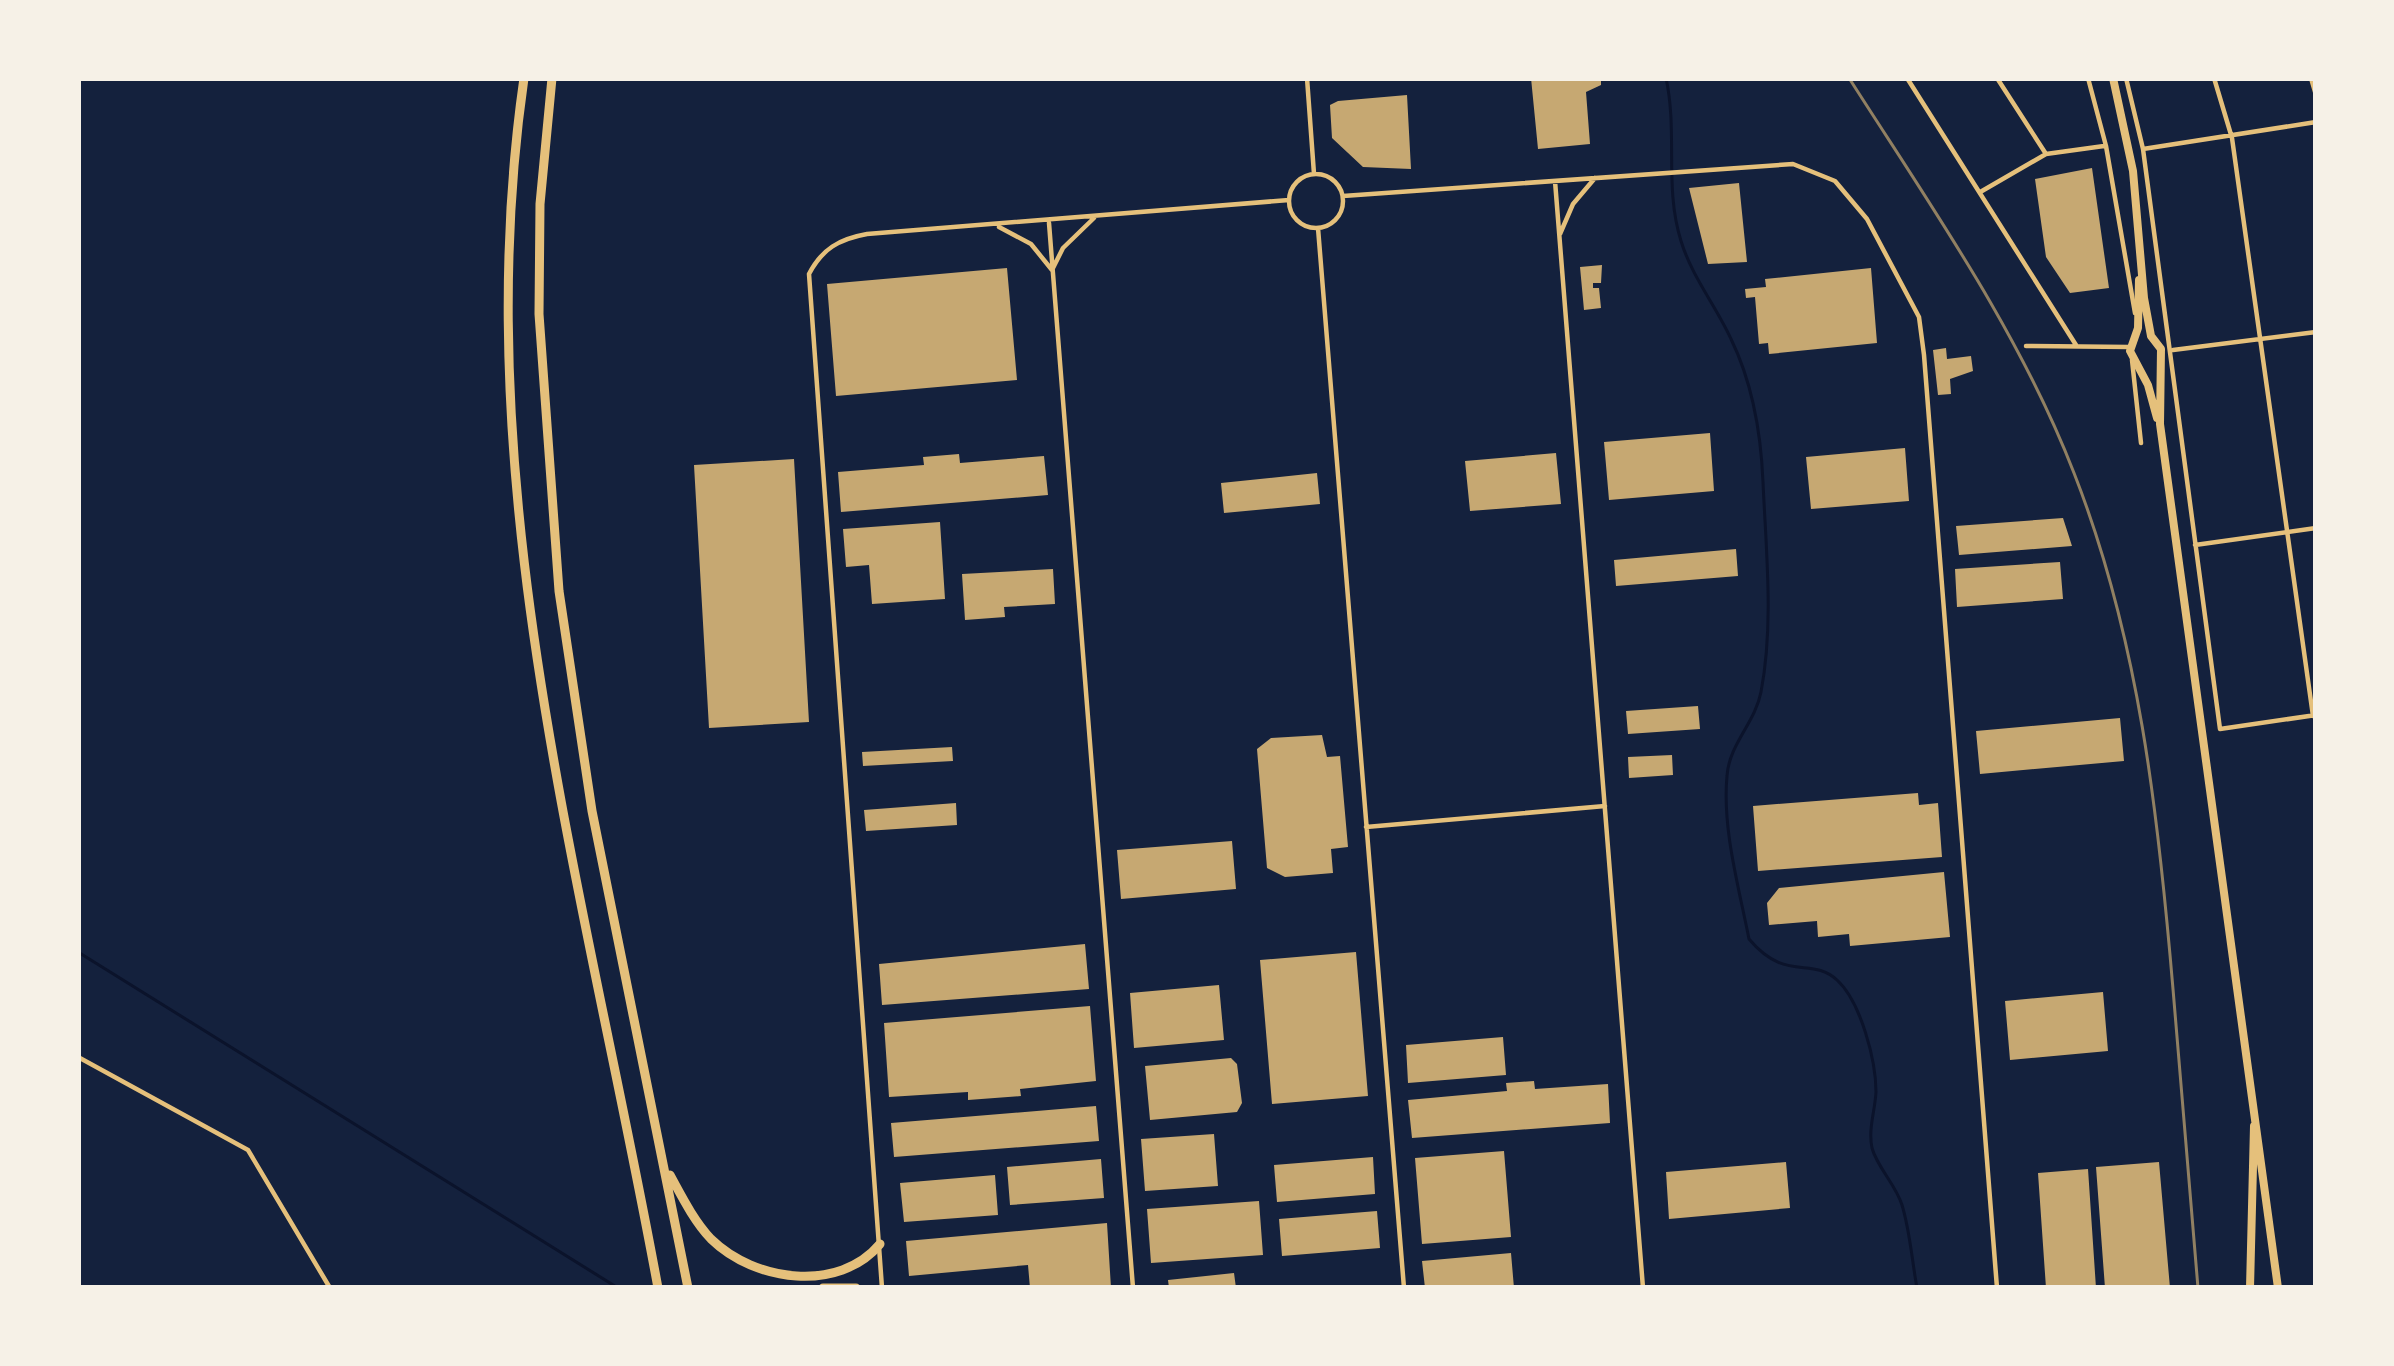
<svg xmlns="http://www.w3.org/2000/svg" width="2394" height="1366" font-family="Signika,sans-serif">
	<rect width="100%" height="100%" fill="#14213d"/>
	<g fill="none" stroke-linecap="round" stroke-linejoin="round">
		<path stroke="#0b132b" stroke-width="3" d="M1666,78C1678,133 1664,187 1681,241C1692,277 1716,306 1731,339C1752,382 1761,434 1763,482C1766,551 1774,624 1761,692C1755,723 1729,744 1727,776C1722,828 1739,888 1749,939C1786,983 1811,956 1837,980C1861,1002 1876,1061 1876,1092C1875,1111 1868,1129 1872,1148C1877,1167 1896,1185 1902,1205C1910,1231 1912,1261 1917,1288
			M78,952L618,1288"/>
	</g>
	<path fill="#c6a872" d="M1531,78H1601V85L1586,92L1590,144L1538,149Z
		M1407,95L1411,169L1363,167L1332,138L1330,105L1338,101Z
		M2092,168L2109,288L2070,293L2046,257L2035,179Z
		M1739,183L1747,262L1708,264L1689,188Z
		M1602,265L1601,283H1593V288H1599L1601,308L1584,310L1580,267Z
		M1007,268L1017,380L836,396L827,284Z
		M1871,268L1877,343L1769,354L1768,343L1759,344L1755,297L1746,298L1745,289L1766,287L1765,279Z
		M1946,348L1947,359L1971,356L1973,371L1950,379L1951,394L1938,395L1933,350Z
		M1710,433L1714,491L1609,500L1604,442Z
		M1905,448L1909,501L1811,509L1806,457Z
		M1556,453L1561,504L1470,511L1465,461Z
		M959,454L960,463L1044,456L1048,495L841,512L838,472L924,465L923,457Z
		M794,459L809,722L709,728L694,465Z
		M1317,473L1320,504L1224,513L1221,483Z
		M2063,518L2072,546L1959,555L1956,526Z
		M940,522L945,599L872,604L869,565L846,567L843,529Z
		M1736,549L1738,576L1616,586L1614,560Z
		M2060,562L2063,599L1957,607L1955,569Z
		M1053,569L1055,604L1004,607L1005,617L965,620L962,574Z
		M1698,706L1700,729L1628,734L1626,711Z
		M2120,718L2124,761L1980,774L1976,731Z
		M1322,735L1327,757L1340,756L1348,847L1331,849L1333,873L1285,877L1267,868L1257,749L1271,738Z
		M952,747L953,761L863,766L862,752Z
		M1672,755L1673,775L1629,778L1628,757Z
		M1918,793L1919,805L1938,803L1942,857L1758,871L1753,806Z
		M956,803L957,825L866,831L864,810Z
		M1232,841L1236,889L1121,899L1117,850Z
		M1944,872L1950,937L1850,946L1849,934L1818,937L1817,921L1769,925L1767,903L1779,888Z
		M1085,944L1089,989L882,1005L879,964Z
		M1356,952L1368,1096L1272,1104L1260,960Z
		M1219,985L1224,1040L1134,1048L1130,993Z
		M2103,992L2108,1051L2010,1060L2005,1001Z
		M1090,1006L1096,1081L1020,1089L1021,1096L968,1100V1092L889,1097L884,1023Z
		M1503,1037L1506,1075L1408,1083L1406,1045Z
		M1231,1058L1237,1064L1242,1103L1237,1112L1150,1120L1145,1066Z
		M1534,1081L1535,1089L1608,1084L1610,1123L1412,1138L1408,1100L1507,1091L1506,1083Z
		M1096,1106L1099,1141L894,1157L891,1123Z
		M1214,1134L1218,1186L1145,1191L1141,1139Z
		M1504,1151L1511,1237L1422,1244L1415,1158Z
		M1373,1157L1375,1194L1277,1202L1274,1165Z
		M1101,1159L1104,1198L1010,1205L1007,1167Z
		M1786,1162L1790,1208L1669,1219L1666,1172Z
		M2159,1162L2170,1288H2105L2096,1167Z
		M2088,1169L2096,1288H2046L2038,1173Z
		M995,1175L998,1215L904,1222L900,1183Z
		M1259,1201L1263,1255L1151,1263L1147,1209Z
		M1377,1211L1380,1248L1282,1256L1279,1219Z
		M1107,1223L1111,1288H1030L1028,1265L909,1276L906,1241Z
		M1511,1253L1514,1288H1425L1422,1261Z
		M1234,1273L1236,1288H1169L1168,1280Z"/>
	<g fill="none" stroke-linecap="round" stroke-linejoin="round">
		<path stroke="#e5c07b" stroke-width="4.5" d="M1307,78L1314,174
			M1907,78L2076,345
			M1997,78L2046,154
			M2088,78L2106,146L2135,313
			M2126,78L2143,149L2220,729L2316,715
			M2214,78L2232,138L2313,716
			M2311,78L2316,95
			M2143,149L2316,122
			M1289 201a27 27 0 1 1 54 0a27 27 0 1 1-54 0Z
			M1555,181L1643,1288
			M1982,191L2046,154L2104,146
			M1343,196L1793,164L1835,181L1867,219L1919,317L1924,355L1997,1288
			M1049,223L1133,1288
			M999,227L1031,244L1052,270L1063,248L1094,218
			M1318,228L1404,1288
			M1560,234L1573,204L1595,178
			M2026,346L2129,347
			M2173,350L2316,332
			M2132,360L2141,443
			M2195,545L2316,528
			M1366,827L1605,806
			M78,1057L248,1150L330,1288
			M882,1288L809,274C822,249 839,239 867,234L1289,200"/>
		<path stroke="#e5c07b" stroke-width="8" d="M2113,78L2133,171L2144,298L2151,336L2161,349L2160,424L2278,1288
			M2139,280L2138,328L2130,351L2148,385L2157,418
			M2250,1288L2254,1126"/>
		<path stroke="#e5c07b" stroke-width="9" d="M524,78C465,487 585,889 658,1288
			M552,78L540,204L539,314L559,591L592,811L688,1288
			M670,1175C682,1197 694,1221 711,1239C755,1282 839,1293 880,1244
			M823,1288H856"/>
		<path stroke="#918062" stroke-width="3" d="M1849,78C1930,205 2019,331 2074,473C2139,639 2158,812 2173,989C2181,1089 2190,1188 2198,1288"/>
	</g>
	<rect width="2394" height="1366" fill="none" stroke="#f6f1e7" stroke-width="162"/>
</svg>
